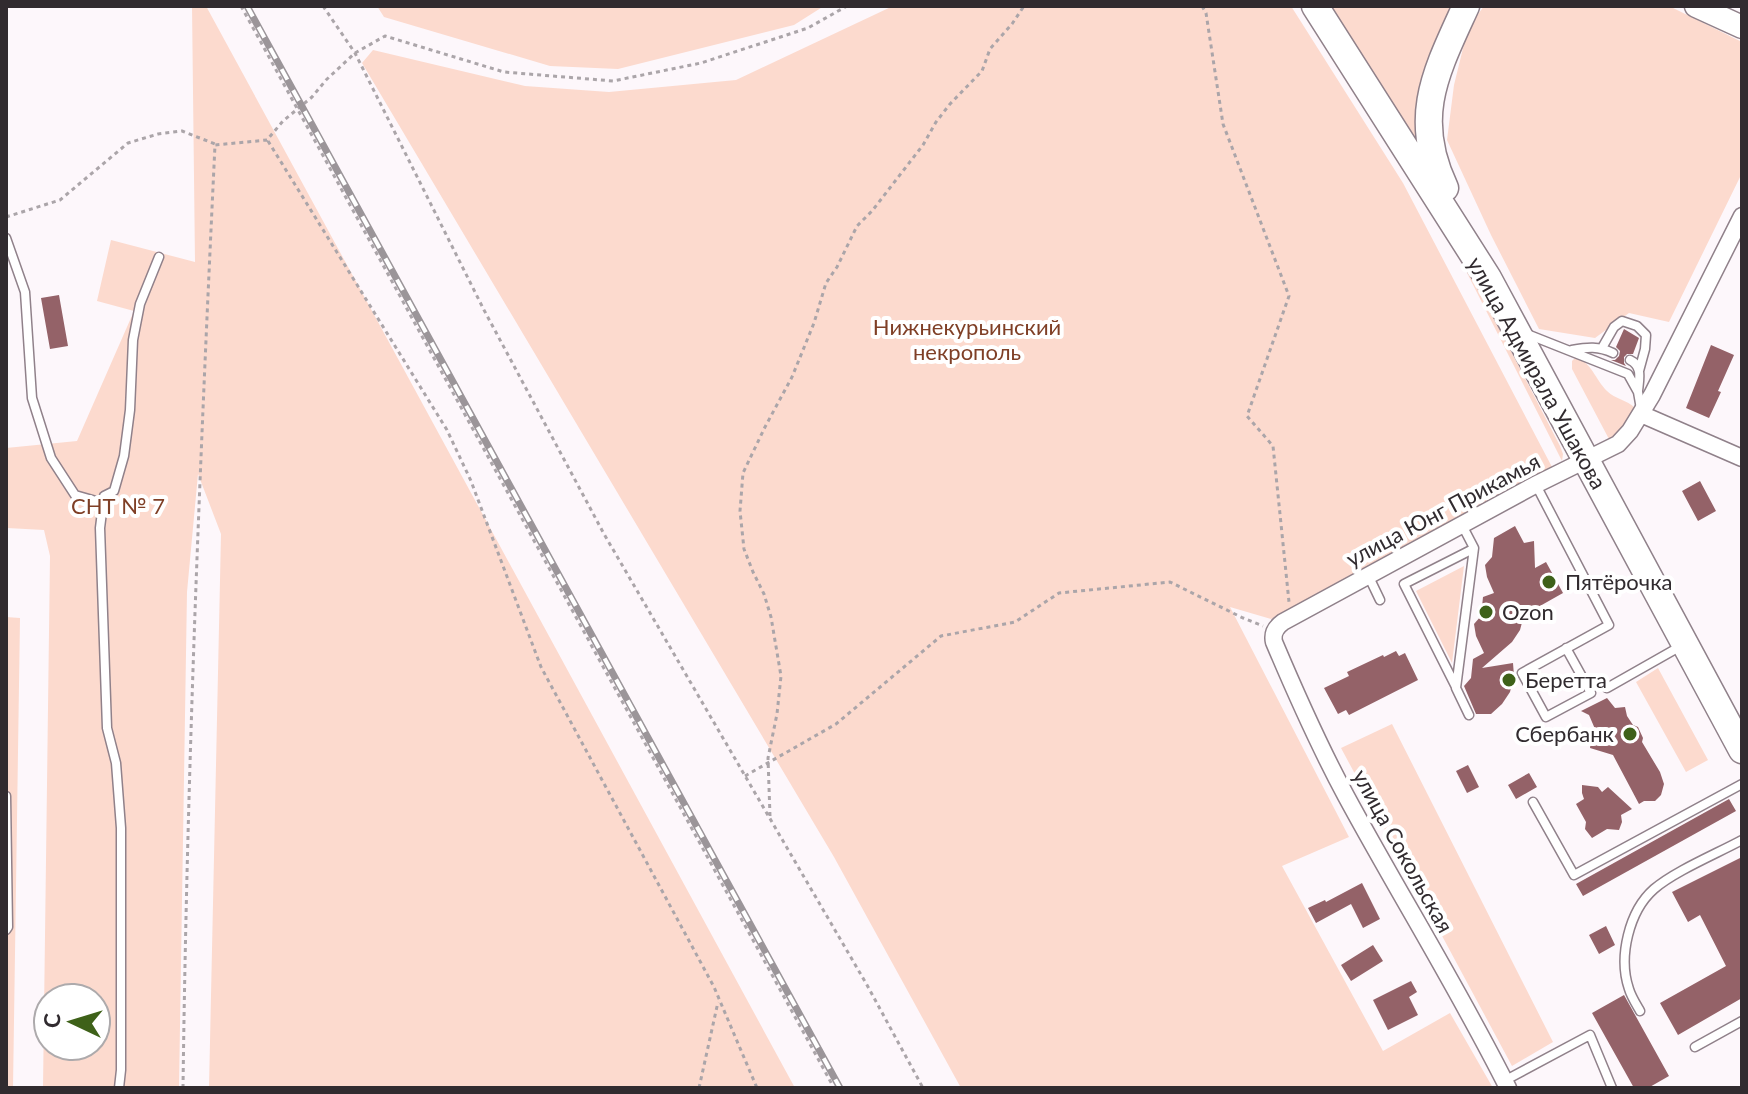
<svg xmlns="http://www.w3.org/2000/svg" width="1748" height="1094" font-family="Lato,sans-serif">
	<rect width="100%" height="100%" fill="#fdf7fb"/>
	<path fill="#fcdace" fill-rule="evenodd" d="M192,6H206L795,1088H209L221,534L198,474L187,592L179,1088H43L50,556L44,530L7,528L6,448L77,441L134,311L97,301L111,240L195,262ZM48,998H96V1046H48Z
		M377,6H824L794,25L618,69L550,66L384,17Z
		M893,6H1291L1403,183L1552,467L1271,619L1230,607L1349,837L1282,866L1383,1051L1450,1013L1493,1088H961L834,857L362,63L373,50L525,86L609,92L736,80Z
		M1331,6H1454L1422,76L1417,116L1418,147Z
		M1484,6H1669L1742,42V173L1669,322L1629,313L1595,338L1539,329L1491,235L1447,140L1454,85L1468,28Z
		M1424,196L1466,264L1560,446L1563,454L1562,461L1463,265Z
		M1576,357C1592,363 1595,379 1607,391C1615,399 1627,400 1635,408L1617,438L1610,441L1572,369V361Z
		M1464,566L1452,663L1416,591Z
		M6,617L20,618L13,1088H6Z
		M1658,668L1708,760L1686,772L1636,682Z
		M1392,724L1553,1042L1512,1066L1341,748Z"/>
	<path fill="#946268" d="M59,295L68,346L50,349L41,298Z
		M1624,329L1639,338L1633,354H1627L1624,357V363L1626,366L1611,360H1615L1619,356L1620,351L1616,347Z
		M1711,345L1734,355L1718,391L1721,392L1709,418L1686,408Z
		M1700,481L1716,511L1698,521L1682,491Z
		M1515,526L1524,543L1534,541L1535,568L1546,562L1563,593L1524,615L1520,630L1512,642L1482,668L1513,663L1514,676L1510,692L1502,704L1491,714H1476L1464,686L1471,678L1473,659L1484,653L1476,636L1474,624L1481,616L1483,597L1494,593L1487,577L1485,565L1492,557L1494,538Z
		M1396,651L1399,656L1405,653L1418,680L1349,715L1346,710L1338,714L1324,688L1349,676L1347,672L1383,655L1384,657Z
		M1607,698L1615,708L1625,707L1627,716L1633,725L1638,727L1643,738L1642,742L1660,772L1664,784L1661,795L1655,801H1644L1639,804L1613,755L1590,748L1592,734L1595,729L1589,715L1581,711Z
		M1468,765L1479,787L1467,793L1456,771Z
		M1529,773L1537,787L1516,799L1508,785Z
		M1582,785L1598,787L1602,792L1608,787L1632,809L1621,815L1622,822L1619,830L1607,829L1592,838L1585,829L1586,822L1576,804L1584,799L1582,793Z
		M1729,799L1736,811L1583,896L1576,884Z
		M1742,857V998L1678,1035L1660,1003L1726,966L1700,915L1688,922L1672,892Z
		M1362,883L1380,919L1363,928L1351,904L1316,923L1308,908L1325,900L1326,902Z
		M1606,926L1615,945L1599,954L1589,935Z
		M1373,945L1383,961L1351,981L1341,965Z
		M1411,981L1417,992L1409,997L1418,1015L1388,1030L1373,1000Z
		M1624,995L1669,1076L1648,1088H1634L1592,1013Z"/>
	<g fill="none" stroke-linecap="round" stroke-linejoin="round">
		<g stroke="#90818a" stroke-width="11">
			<path id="service" d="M6,238L25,292L32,398L51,458L75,495L103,503
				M1527,334L1628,374L1638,392L1641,409
				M1602,348L1614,327L1622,321L1637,326L1646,335L1645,349L1639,371
				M1572,350C1588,347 1598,346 1613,353
				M1630,360C1643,366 1639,380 1638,391
				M1536,485L1609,625L1522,673L1546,717L1591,693L1566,648
				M1462,525L1474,548L1456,688L1469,715
				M1368,575L1380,600
				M1456,687L1404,584L1473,549
				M1607,688L1681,646
				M6,796L8,927L6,930
				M1533,802L1574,875L1742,784
				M1640,1011C1636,1004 1631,996 1629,989C1618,957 1629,911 1654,889C1675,871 1716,854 1742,840
				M1695,1047L1742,1021
				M1504,1081L1590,1035L1612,1088
				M119,1088L121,1070V828L116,763L107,728L100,528L104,496L114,491L124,456L130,410L133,340L140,304L159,257"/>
		</g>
		<g stroke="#90818a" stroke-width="19">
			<path id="minor" d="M1641,414L1742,458
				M1508,1088C1458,988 1399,894 1346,796C1319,746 1296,694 1274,642C1272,633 1276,627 1283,622L1535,485L1618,444L1630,431L1652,395L1742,216"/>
		</g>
		<g stroke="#90818a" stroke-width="25">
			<path id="secondary" d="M1696,6L1742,27"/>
		</g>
		<g stroke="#90818a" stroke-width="29">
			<path id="primary" d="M1315,6L1488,278L1742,750
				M1445,188C1411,117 1436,72 1466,6"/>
		</g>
		<path stroke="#aba5a9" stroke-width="3" stroke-dasharray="4 4" stroke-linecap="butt" d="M241,6L834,1088
			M323,6L355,53L484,310L604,534L867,985L923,1088
			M1202,6L1206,13L1223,124L1289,296L1247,416L1273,446L1289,602
			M268,141L447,430L471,481L541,667L714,987L757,1088
			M6,217L60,200L128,143L158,134L182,131L215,144
			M745,776L836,724L941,636L1015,622L1059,593L1170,582L1243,618L1263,626
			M770,816L768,758L777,714L781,676L771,617L764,594L753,572L744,549L740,511L743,473L765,427L792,377L814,323L826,283L837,267L857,226L872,211L923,145L936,122L950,104L982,71L990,49L1012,24L1024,6
			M183,1088C187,773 200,459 215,145L267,140L283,121L312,97L326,80L355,53L385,36L504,72L613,81L701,63L808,28L847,6
			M699,1088L718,1002"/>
		<use href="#service" stroke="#fff" stroke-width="8"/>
		<use href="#minor" stroke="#fff" stroke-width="16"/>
		<use href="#secondary" stroke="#fff" stroke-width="22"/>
		<use href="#primary" stroke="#fff" stroke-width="26"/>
		<g stroke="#9b9599" stroke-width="7">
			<path id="rail" d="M247,6L840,1088"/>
		</g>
		<use href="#rail" stroke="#fff" stroke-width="4" stroke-dasharray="12" stroke-linecap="butt"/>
	</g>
	<g fill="#3e6119" stroke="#fff" stroke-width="3">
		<circle cx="1549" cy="582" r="8"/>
		<circle cx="1486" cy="612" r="8"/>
		<circle cx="1509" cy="680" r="8"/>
		<circle cx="1630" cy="734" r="8"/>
	</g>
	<g text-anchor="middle" stroke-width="8" stroke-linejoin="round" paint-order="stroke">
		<g font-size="22" fill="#7f3f26" stroke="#fff">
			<text x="967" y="335">Нижнекурьинский<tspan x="967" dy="25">некрополь</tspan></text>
			<text x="118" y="514">СНТ № 7</text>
		</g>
		<g font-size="22" fill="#312b2f" stroke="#fff">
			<text transform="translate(1537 373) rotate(61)" y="8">улица Адмирала Ушакова</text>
			<text transform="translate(1443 510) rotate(-28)" y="8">улица Юнг Прикамья</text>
			<text transform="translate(1403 851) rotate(61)" y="8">улица Сокольская</text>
		</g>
		<g font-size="22" fill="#312b2f" stroke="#fff" text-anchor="start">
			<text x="1565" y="590">Пятёрочка</text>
			<text x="1502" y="620">Ozon</text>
			<text x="1525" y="688">Беретта</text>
			<text x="1614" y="742" text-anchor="end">Сбербанк</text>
		</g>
	</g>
	<rect width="1748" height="1094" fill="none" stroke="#312b2f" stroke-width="16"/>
	<g transform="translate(72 1022) rotate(274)"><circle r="38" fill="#ffffff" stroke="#adaaac" stroke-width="2"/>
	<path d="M0-6L14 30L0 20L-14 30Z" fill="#3e6119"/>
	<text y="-12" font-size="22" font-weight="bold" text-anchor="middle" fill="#312b2f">С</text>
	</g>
</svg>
